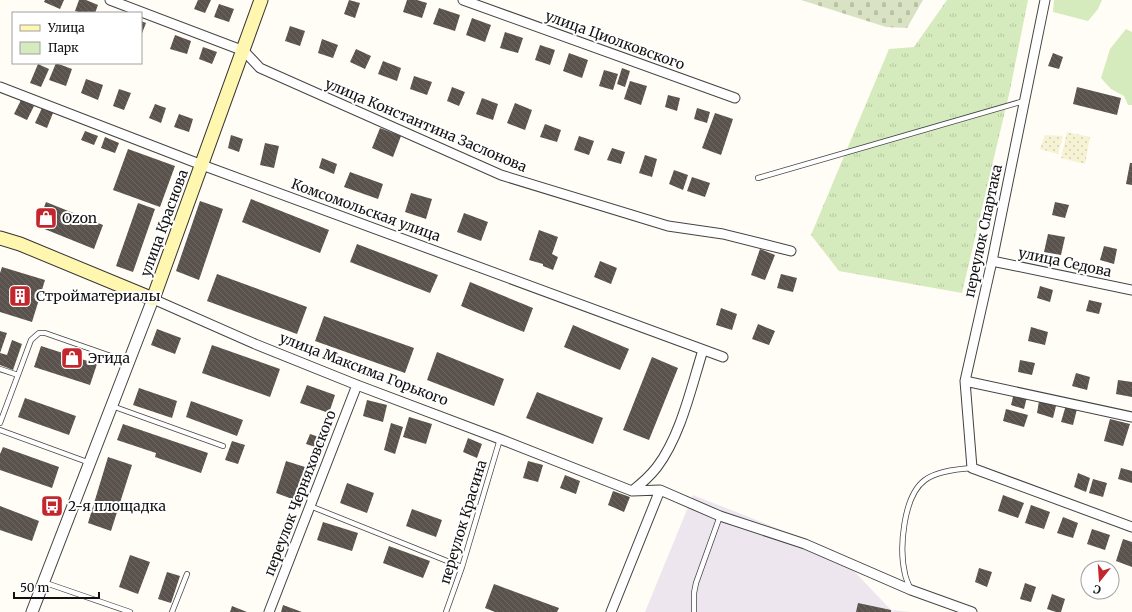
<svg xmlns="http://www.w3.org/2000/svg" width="1132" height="612" font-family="Merriweather,serif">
	<defs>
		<pattern id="farmland-dots" width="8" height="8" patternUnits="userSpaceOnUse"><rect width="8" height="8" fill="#f6f3d4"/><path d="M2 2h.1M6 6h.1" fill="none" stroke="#d2cfb5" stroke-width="1.8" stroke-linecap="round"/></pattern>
		<pattern id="grass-tufts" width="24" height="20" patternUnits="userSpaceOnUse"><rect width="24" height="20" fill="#d5ebbd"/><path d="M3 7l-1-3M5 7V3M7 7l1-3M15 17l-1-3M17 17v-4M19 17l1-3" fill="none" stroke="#b6c8a1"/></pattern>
		<pattern id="cemetery-stones" width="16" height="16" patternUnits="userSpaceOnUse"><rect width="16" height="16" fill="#d9e3c4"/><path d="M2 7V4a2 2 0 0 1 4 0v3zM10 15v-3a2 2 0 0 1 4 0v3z" fill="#b9c2a7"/></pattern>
		<pattern id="building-back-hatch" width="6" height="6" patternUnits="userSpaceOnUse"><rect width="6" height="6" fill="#5a524d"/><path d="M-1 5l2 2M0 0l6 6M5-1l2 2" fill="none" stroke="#6d6662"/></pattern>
	</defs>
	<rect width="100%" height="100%" fill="#fffdf5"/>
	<path fill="#eee6ef" d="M693,495L835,551L891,610L911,612H645Z"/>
	<path fill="url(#farmland-dots)" d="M1067,132L1090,137L1085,164L1061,158Z
		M1045,135L1063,136L1058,154L1040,149Z"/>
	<path fill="url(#grass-tufts)" d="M947,0H1028L1010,90L962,293L839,271L811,235L889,49L914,47Z"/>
	<path fill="url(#cemetery-stones)" d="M801,0H923L907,28L886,27Z"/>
	<path fill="#d5ebbd" d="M1054,0H1102L1098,9L1088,21L1053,12Z
		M1126,29L1132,32V105H1128L1124,96L1111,89L1101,78L1110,49Z"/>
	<path fill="url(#building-back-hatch)" d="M45,0H64L60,9L44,2Z
		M79,0H86L98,5L95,13H81L75,11Z
		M198,0H211L205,13L194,9Z
		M349,0L360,3L355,18L344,14Z
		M407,0H417L427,3L422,18L403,12Z
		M219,4L234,9L229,22L214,17Z
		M439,8L460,15L455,31L433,24Z
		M472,18L491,25L485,42L466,35Z
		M141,21L146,23L141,36Z
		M290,26L305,31L300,46L285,41Z
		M505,32L523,38L518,53L500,48Z
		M175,35L191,41L187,54L170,49Z
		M322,39L338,45L333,58L318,53Z
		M540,45L555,50L550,65L535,60Z
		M203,47L217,52L212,64L199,59Z
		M356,49L371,56L365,69L350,62Z
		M569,53L588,60L582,78L563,71Z
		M1053,53L1063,57L1059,69L1048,66Z
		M383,61L401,68L397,81L378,74Z
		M56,63L72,69L66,86L49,80Z
		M38,64L49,69L41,87L30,83Z
		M622,68L630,71L625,87L617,84Z
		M604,70L618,74L613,90L599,86Z
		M414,76L432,82L427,95L410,89Z
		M86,79L103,85L98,100L81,93Z
		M630,81L647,86L641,105L624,99Z
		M452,87L465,92L459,106L447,101Z
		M1077,87L1121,98L1117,115L1073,104Z
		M119,89L131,93L124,110L113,106Z
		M668,95L680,98L677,111L665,107Z
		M482,98L498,104L493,120L476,114Z
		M21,100L34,106L27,120L14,114Z
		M515,103L532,110L525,130L507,123Z
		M155,104L166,108L161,123L149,118Z
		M42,108L53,113L47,128L35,123Z
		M697,108L710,112L707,123L694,119Z
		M715,113L733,119L721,155L702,148Z
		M179,114L193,119L189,132L174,127Z
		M545,124L561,130L557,142L540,137Z
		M380,128L401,136L393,157L372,148Z
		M85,131L98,136L94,145L81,140Z
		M231,135L243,139L239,152L228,148Z
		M579,136L594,141L589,155L574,150Z
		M105,137L119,143L115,153L101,148Z
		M265,143L279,146L274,168L260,165Z
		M612,148L625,152L621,164L607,160Z
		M128,149L175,166L160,207L113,190Z
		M645,155L657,159L652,177L639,173Z
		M322,158L337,164L334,174L319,168Z
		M1130,163H1132V185L1126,184Z
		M674,170L688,175L683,190L669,184Z
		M350,172L383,184L378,199L344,187Z
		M692,177L710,183L705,197L687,191Z
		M411,193L432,199L426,219L405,212Z
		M251,199L329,230L320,253L242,222Z
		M200,201L223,209L199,280L176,271Z
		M46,202L103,225L94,249L37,226Z
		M1055,202L1069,205L1065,218L1052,215Z
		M138,203L155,209L133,272L116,266Z
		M464,213L488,222L481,241L457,232Z
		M539,230L558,237L552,254L558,257L553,270L543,266V264L529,260Z
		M1048,234L1065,237L1061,255L1044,252Z
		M357,244L438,275L430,293L350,262Z
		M1104,246L1117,249L1114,264L1100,260Z
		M760,249L775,255L765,280L751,275Z
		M600,261L617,268L611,284L594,277Z
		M2,267L45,280L32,322L0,312V273Z
		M217,274L307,307L297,334L207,301Z
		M781,274L797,278L793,292L777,288Z
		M470,282L533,308L524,332L461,306Z
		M1040,286L1053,290L1050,302L1037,298Z
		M1089,300L1102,303L1099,314L1086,311Z
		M721,308L737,314L732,330L716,325Z
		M324,316L414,348L405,373L315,341Z
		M758,324L775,331L769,345L752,339Z
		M573,325L629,349L620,370L564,347Z
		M1031,327L1048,332L1045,345L1028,341Z
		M157,329L181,338L175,354L151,345Z
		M0,331L7,333L0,353Z
		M12,340L22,344L13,370L0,365V353L7,355Z
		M212,345L280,369L270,397L202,373Z
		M41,346L97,364L90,385L34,367Z
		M437,352L504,379L494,406L427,380Z
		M652,357L678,368L649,440L623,430Z
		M1020,360L1035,363L1032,375L1018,372Z
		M1076,373L1090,377L1087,390L1072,386Z
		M1118,380L1132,382V397L1116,394Z
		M307,385L335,395L329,413L300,403Z
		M139,388L177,401L172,418L133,405Z
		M537,392L603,418L593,444L526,418Z
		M1014,393L1027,397L1024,409L1011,405Z
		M25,398L76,416L69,435L18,417Z
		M367,400L387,405L383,422L363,416Z
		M191,401L243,420L237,436L186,417Z
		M1039,401L1056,406L1053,418L1037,413Z
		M1066,405L1077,409L1073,425L1061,422Z
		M1006,409L1028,415L1024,427L1003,421Z
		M409,417L432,424L426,444L403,437Z
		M1110,419L1130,424L1123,446L1104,441Z
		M391,423L403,427L395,454L384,450Z
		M123,424L208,453L201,473L155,457L156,453L117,440Z
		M310,434L325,439L322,449L306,444Z
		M468,438L482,444L477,458L463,452Z
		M232,441L245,445L238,464L225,460Z
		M3,447L59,467L52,488L0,470V454Z
		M108,457L132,465L111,531L88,523Z
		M286,461L305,467L295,500L276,493Z
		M528,461L543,465L538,482L523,478Z
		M1121,468L1132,471V483L1118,479Z
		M1078,473L1090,478L1086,492L1074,487Z
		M565,475L580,481L576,494L560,488Z
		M1093,479L1107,483L1103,497L1089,493Z
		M347,483L374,493L367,513L340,503Z
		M613,491L630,497L624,512L608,505Z
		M1003,495L1024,503L1018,518L998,511Z
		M1031,505L1050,512L1044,529L1025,523Z
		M0,506L39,521L32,541L0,530Z
		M412,509L442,520L436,537L406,526Z
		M1063,517L1078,523L1073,538L1057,533Z
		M323,522L358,533L352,551L317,540Z
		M1092,529L1110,535L1105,550L1087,544Z
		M1123,539L1132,542V567L1116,561Z
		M389,546L430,561L423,578L383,563Z
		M130,555L150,562L138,594L119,587Z
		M979,568L992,572L987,587L975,582Z
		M167,572L180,576L171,603L158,599Z
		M1025,583L1036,587L1031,602L1020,599Z
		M494,584L559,608L557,612H495L485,608Z
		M1052,594L1065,599L1061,612H1056L1047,609Z
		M858,603L891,610V612H856Z
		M283,605L302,612H281Z
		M232,606L247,612H230Z"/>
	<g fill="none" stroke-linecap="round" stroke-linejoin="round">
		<g stroke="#444" stroke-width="6">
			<path id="service" d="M758,178L1024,101
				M0,369L18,375L0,423
				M18,375L31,340L39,333H45L128,362
				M112,406L223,446
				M0,430L90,463
				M310,506L462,567
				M43,582L130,612
				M910,588C908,583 906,579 905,574C899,549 903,496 925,480C937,471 957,469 972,468
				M172,612L187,574
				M446,612L462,567L500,439
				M694,612V593L696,583L720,516"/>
		</g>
		<g stroke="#444" stroke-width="11">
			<path id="minor" d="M110,0L244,51L260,68L501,175L668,226L723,234L791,251
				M463,0L735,98
				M1045,0L992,261L965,381L972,468L1132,527
				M0,87L202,165L723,357
				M992,261L1132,290
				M153,299L255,344L357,385L500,439L632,491L660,490L720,516L805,544L911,590L972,612
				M965,381L1132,417
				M632,491C641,484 650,476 657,467C681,435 691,388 703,350
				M269,612L357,385
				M611,612L660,490"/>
		</g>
		<g stroke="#444" stroke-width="13">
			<path id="tertiary" d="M32,612L153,299"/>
		</g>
		<g stroke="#333" stroke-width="15">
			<path id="secondary" d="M0,238L20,244L153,299L261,0"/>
		</g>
		<use href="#service" stroke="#fff" stroke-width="4.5"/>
		<use href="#minor" stroke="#fff" stroke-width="9"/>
		<use href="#tertiary" stroke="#fff" stroke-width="11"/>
		<use href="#secondary" stroke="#fff6b0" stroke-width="13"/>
	</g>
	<defs>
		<g id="shop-square" transform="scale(1.15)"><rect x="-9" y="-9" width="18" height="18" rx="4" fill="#c4262e" stroke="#fff"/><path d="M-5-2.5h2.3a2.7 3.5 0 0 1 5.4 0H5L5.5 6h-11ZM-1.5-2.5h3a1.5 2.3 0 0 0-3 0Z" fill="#fff"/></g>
		<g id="building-square" transform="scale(1.15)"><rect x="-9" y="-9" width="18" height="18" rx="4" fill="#c4262e" stroke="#fff"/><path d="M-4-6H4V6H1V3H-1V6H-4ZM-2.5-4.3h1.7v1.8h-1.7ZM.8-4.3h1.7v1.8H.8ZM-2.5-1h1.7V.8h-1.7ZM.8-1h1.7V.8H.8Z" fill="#fff"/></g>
		<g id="bus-square" transform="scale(1.15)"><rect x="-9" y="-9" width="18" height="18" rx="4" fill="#c4262e" stroke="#fff"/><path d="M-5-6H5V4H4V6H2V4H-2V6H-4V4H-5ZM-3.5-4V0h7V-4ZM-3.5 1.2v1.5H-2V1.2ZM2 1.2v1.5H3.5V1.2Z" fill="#fff"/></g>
	</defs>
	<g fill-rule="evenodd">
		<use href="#shop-square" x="46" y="218"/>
		<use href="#building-square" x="20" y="296"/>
		<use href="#shop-square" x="72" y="358"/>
		<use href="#bus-square" x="52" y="506"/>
	</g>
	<g text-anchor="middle" stroke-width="4" stroke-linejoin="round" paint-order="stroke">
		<g font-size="14" fill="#111" stroke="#fff">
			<text transform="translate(615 40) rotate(20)" y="5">улица Циолковского</text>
			<text transform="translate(426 125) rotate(23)" y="5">улица Константина Заслонова</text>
			<text transform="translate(366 210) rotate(20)" y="5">Комсомольская улица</text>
			<text transform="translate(164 223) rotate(-70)" y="5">улица Краснова</text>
			<text transform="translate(983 231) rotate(-78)" y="5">переулок Спартака</text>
			<text transform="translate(1065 262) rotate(12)" y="5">улица Седова</text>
			<text transform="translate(364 369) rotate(21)" y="5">улица Максима Горького</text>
			<text transform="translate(300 493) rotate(-69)" y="5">переулок Черняховского</text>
			<text transform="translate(463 522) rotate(-73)" y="5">переулок Красина</text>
		</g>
		<g font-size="14" fill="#111" stroke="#fff" text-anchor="start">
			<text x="62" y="223">Ozon</text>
			<text x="36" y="301">Стройматериалы</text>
			<text x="88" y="363">Эгида</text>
			<text x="68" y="511">2-я площадка</text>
		</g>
	</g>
	<rect x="12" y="12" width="130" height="52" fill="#ffffff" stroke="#a0a0a0"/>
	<rect x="20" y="25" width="20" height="6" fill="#fff6b0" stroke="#a0a0a0"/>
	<text x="48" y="32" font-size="12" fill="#111111">Улица</text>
	<rect x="20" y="42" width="20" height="12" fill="#d5ebbd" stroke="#a0a0a0"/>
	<text x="48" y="52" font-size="12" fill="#111111">Парк</text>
	<g transform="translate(1100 580) rotate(197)"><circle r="19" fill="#ffffff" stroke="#a0a0a0"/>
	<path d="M0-3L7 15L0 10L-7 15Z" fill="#c4262e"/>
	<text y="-6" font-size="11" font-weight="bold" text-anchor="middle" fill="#111111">С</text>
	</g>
	<path d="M14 592v6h85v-6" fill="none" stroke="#111111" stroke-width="2"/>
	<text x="20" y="592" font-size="12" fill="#111111" stroke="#ffffff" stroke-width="3" paint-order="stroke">50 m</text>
</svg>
